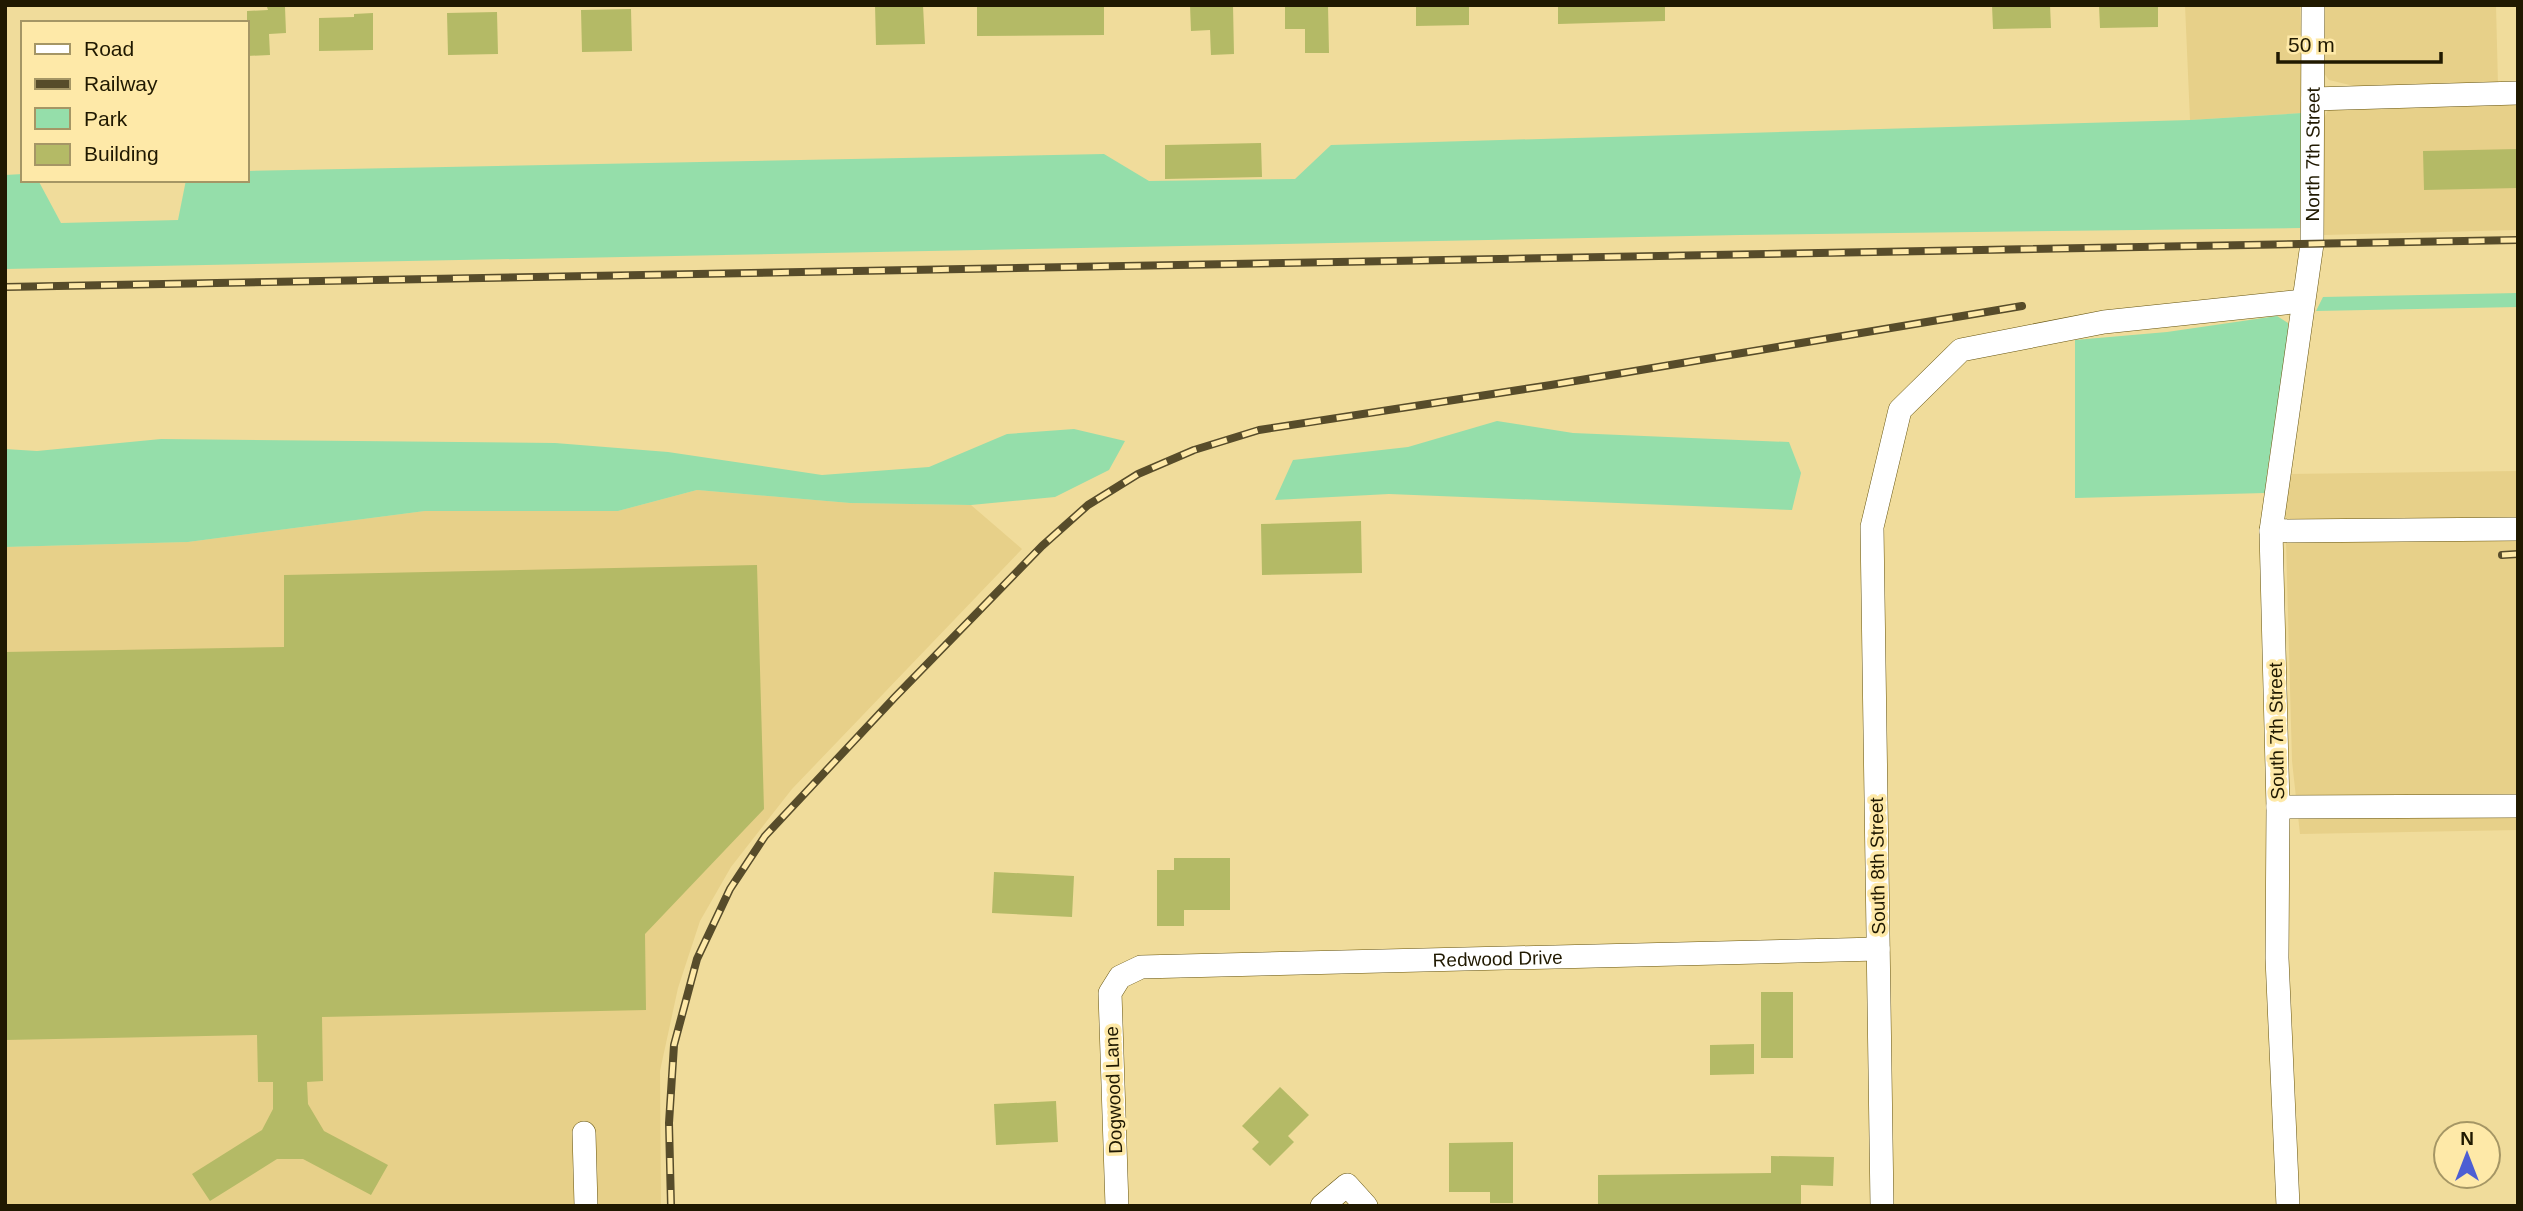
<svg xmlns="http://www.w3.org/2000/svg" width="2523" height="1211" font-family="Helvetica,sans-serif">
	<rect width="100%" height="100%" fill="#f0dc9b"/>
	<path fill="#e7d089" d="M2185,5H2300L2302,113L2190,120Z
		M2322,5H2496L2498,85L2354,86L2329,80L2323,72Z
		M2518,94V230L2324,235L2322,122L2329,108Z
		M2518,471V830L2300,834L2292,761L2285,505L2288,474Z
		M697,490L850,503L971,505L1022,549L792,789L731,867L700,921L678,988L660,1071L661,1206H5V547L188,542L425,511H618Z"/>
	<path fill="#95deaa" d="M2302,113L2301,228L1740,235L5,269V175L23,174V180H38L61,223L178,220L186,180H247V171L1104,154L1149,181L1295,179L1331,145L2190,120Z
		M2518,293V307L2316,311L2323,297Z
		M2277,316L2288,323C2288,378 2270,437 2265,493L2075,498V340L2167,332Z
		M1497,421L1573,433L1789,442L1801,473L1792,510L1389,494L1275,500L1293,460L1408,447Z
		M1074,429L1125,441L1109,470L1055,497L971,505L850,503L697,490L618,511H425L188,542L5,547V449L37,451L161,439L555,443L668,452L822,475L929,467L1007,434Z"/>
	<path fill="#b4ba66" d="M875,5H923L925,44L876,45Z
		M977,5H1104V35L977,36Z
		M1190,5H1233L1234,54L1211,55L1210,30L1191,31Z
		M1285,5H1328L1329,53H1305V29H1285Z
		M1416,5H1469V25L1416,26Z
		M1558,5H1665V21L1558,24Z
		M1992,5H2050L2051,28L1993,29Z
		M2099,5H2158V27L2100,28Z
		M267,7H285L286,33L269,34L270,55L247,56V11L268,10Z
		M631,9L632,51L582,52L581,10Z
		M497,12L498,54L448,55L447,13Z
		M373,13V50L319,51V18L354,17V14Z
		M1261,143L1262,177L1165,179V145Z
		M2518,149V188L2424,190L2423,151Z
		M1361,521L1362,573L1262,575L1261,524Z
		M757,565L764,809L645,934L646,1010L322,1017L323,1081L307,1082L308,1104L324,1131L388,1165L371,1195L303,1159H277L210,1201L192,1174L262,1130L273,1109V1082H258L257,1035L5,1040V652L284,647V575Z
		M1174,858H1230V910H1184V926H1157V870H1174Z
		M994,872L1074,876L1072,917L992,913Z
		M1761,992H1793V1058H1761Z
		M1754,1044V1074L1710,1075V1045Z
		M1280,1087L1309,1115L1288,1136L1294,1142L1270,1166L1252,1149L1259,1142L1242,1126Z
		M1056,1101L1058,1142L996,1145L994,1104Z
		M1513,1142V1203H1490V1192H1449V1143Z
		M1771,1156L1834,1157L1833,1186L1801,1185V1204L1598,1205V1175L1771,1173Z"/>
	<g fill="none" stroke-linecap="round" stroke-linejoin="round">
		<g stroke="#65530e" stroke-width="24">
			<g id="minor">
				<path d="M2313,99L2518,93"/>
				<path d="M2271,531L2518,529"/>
				<path d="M2278,807L2518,806"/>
				<path d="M584,1133L586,1206"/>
				<path id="s1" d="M1117,1206L1110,993L1120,977L1141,967L1878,949"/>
				<path d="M1322,1206L1347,1185L1366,1206"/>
				<path d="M1882,1206L1872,527L1900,410L1961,350L2104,322L2303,301"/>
				<path id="s2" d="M2288,1206L2277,958L2278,807L2271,531L2312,244L2313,5"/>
			</g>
		</g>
		<use href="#minor" stroke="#fff" stroke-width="23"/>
		<g stroke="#574c2a" stroke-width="8">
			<path id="rail" d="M5,287L2518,240
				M2502,555L2518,554
				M671,1206L669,1123L674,1045L697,959L730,889L765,836L895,697L1042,546L1088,505L1138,474L1194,450L1259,430L1551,385L2022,306"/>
		</g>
		<use href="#rail" stroke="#fee9a8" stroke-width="5" stroke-dasharray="16" stroke-linecap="butt"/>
	</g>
	<g text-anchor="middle" stroke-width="7" stroke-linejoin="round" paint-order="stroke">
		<g font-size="19" fill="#201901" stroke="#fee9a8">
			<text dy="7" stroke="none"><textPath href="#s2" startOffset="1055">North 7th Street</textPath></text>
			<text transform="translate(2276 731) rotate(-91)" y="7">South 7th Street</text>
			<text transform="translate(1877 866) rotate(-91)" y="7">South 8th Street</text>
			<text dy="7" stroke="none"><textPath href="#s1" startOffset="612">Redwood Drive</textPath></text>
			<text transform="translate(1113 1090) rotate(-92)" y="7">Dogwood Lane</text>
		</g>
	</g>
	<rect width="2523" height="1211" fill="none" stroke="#201901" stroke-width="14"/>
	<rect x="21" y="21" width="228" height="161" fill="#fee9a8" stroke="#a59665" stroke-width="2"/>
	<rect x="35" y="44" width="35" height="10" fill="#ffffff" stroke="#a59665" stroke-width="2"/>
	<text x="84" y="56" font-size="21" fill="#201901">Road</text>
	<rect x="35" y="79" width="35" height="10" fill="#574c2a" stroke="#a59665" stroke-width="2"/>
	<text x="84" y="91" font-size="21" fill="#201901">Railway</text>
	<rect x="35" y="108" width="35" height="21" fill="#95deaa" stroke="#a59665" stroke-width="2"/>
	<text x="84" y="126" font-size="21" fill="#201901">Park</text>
	<rect x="35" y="144" width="35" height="21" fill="#b4ba66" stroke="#a59665" stroke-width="2"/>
	<text x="84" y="161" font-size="21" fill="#201901">Building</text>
	<g transform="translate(2467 1155)"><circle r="33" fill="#fee9a8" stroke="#a59665" stroke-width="2"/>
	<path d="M0-5L12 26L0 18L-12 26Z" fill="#4d5ed3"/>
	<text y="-10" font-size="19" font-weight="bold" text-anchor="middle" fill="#201901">N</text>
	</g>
	<path d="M2278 52v10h163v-10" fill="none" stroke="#201901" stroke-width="3.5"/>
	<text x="2288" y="52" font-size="21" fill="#201901" stroke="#fee9a8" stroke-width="5" paint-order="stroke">50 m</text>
</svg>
